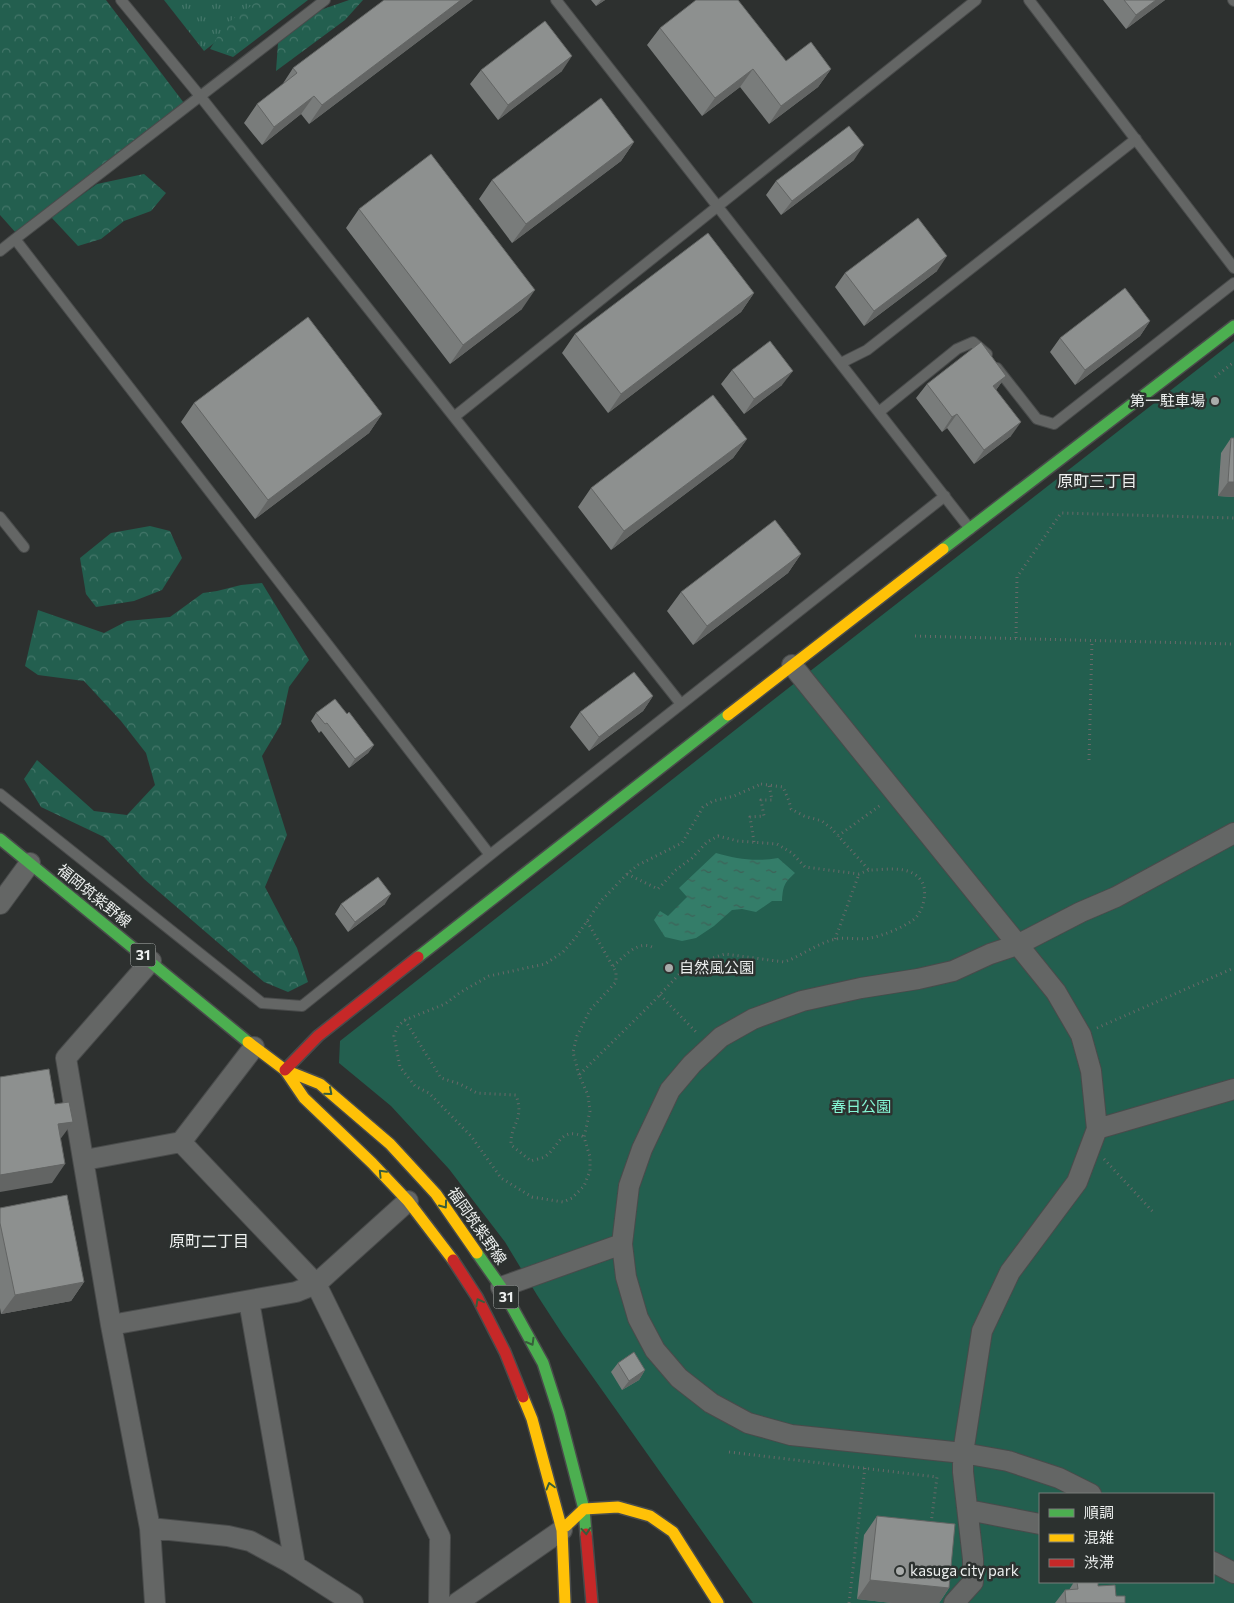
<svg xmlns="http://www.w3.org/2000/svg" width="1234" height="1603" font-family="Commissioner,'Noto Sans JP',sans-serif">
	<defs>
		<pattern id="grass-tufts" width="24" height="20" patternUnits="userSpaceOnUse" patternTransform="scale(1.25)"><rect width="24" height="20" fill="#235f4f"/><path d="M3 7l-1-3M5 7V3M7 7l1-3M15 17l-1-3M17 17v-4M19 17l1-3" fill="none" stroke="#437669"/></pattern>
		<pattern id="forest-crowns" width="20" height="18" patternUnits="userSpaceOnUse" patternTransform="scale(1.25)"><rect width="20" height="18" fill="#235f4f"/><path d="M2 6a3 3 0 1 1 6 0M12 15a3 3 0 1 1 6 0" fill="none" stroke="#437669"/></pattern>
		<pattern id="water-ripples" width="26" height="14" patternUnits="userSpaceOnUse" patternTransform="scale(1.25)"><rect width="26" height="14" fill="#347d69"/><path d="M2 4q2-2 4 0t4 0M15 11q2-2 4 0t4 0" fill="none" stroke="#3e6258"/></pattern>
	</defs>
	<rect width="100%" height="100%" fill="#2d302f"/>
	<path fill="url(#grass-tufts)" d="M164,0H270L204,51Z"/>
	<path fill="url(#forest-crowns)" d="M0,0H106L187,107L16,233L0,215Z
		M259,0H308L233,57L210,49L225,25Z
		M349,0H363L345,20L276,71L278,43L292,20Z
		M144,174L166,193L151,211L124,221L101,239L78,246L51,217L97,184Z
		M150,526L170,531L182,558L162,590L134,601L96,607L86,594L80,558L111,533Z
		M262,583L309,660L289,687L281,724L262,756L287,835L265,887L297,948L308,982L288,992L264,982L144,879L104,837L41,807L24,779L37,760L94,811L127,815L155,785L146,753L121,721L84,681L38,675L25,666L38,610L104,633L127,621L170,617L203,593L217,591L241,585Z"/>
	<path fill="#235f4f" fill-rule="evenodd" d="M1234,341V1603H753L563,1335L537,1295L505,1242L449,1169L391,1106L339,1063L340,1041L791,686ZM1040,1494H1213V1582H1040Z"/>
	<path fill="url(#water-ripples)" d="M716,853C737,859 755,862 778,858L795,873C784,883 783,886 782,901H772L756,912L742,909L732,910L714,926L696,938L682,941L665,937L654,920L660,911L668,916L687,897L679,888Z"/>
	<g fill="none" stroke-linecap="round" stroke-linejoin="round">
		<g stroke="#494b4b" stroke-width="12">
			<path id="lane" d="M121,0L200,96L454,417L976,0
				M325,0L15,239L490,855
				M556,0L970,529
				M1029,0L1234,268
				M1233,0L1234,1
				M0,251L15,239
				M841,363L867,350L1136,139
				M997,368L1037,419L1054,424L1234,283
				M879,412L957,349L973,342L987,354
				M454,417L681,704
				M0,517L24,547
				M0,794L262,1003L302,1006L490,855L945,496"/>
		</g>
		<g stroke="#494b4b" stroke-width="22">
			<path id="street" d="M792,665L1056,992L1081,1035L1091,1071L1097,1129L1077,1182L1010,1272L982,1331L963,1453V1472L973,1559V1582L954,1603
				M0,904L30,863
				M151,961L66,1058L111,1325L150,1528L155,1603
				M1097,1129L1234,1089
				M181,1142L254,1047
				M85,1160L181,1142L316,1284L440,1537L439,1603
				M501,1287L622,1244
				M249,1301L295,1565
				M111,1325L296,1292L316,1284L408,1201
				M1091,1494L1059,1478L1008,1461L963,1453L791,1435L748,1423L711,1403L679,1378L655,1350L638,1318L626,1277L622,1244L629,1186L642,1149L670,1090L692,1064L721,1037L753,1019L802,1001L861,988L918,979L953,971L990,954L1017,945L1081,912L1116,897L1234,833
				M968,1510L1040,1524
				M150,1528L228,1536L250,1541L289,1562L353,1603
				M1213,1562L1234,1573
				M457,1603L562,1530"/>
		</g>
		<g stroke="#494b4b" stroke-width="14">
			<path id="fast" d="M943,549L1234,326
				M0,839L248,1042
				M418,957L728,715
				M477,1253L501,1287L543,1363L559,1413L584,1509L586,1534"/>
		</g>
		<g stroke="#494b4b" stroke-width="14">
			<path id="slow" d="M728,715L943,549
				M248,1042L285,1070L320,1084L390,1144L436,1194L477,1253
				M285,1070L304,1098L372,1163L408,1201L453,1260
				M523,1397L532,1419L562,1530L565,1603
				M566,1526L584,1509L618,1507L650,1516L673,1532L718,1603"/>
		</g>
		<g stroke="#494b4b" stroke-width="14">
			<path id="jam" d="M285,1070L318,1036L418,957
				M453,1260L477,1297L505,1352L523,1397
				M586,1534L592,1603"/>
		</g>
		<path stroke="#686969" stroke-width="3" stroke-dasharray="1 4" stroke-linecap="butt" d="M1215,377L1234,362
			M915,636L1234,644
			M1016,638L1017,577L1061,513L1234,518
			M1089,760L1092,640
			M761,784L783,787L789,801L791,809L804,816L822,821L831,828L869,870C886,870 911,864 922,882C928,892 923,913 913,920C902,928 884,935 871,938C860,940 847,937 836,939C817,943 802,956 784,962L725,954L687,966L652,1003L579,1075L588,1095L590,1111L584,1137L590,1157V1171L584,1186L572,1198L563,1202L532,1197L501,1178L471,1136L429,1093L415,1086L400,1067L394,1036L398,1026L405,1020L445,1004L461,992L489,976L545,964L563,952L576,937L601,901L627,874L638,865L682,843L703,807L713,801L734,796Z
			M838,836L882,804
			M754,842L750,817L764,816L761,800H772L769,785
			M627,874L658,889L676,870L692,858L707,842L718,836L738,841L777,844L792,853L805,867L859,874L869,870
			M835,939L859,874
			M613,966C625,956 638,939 654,948
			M660,995L698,1034
			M405,1020L441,1078L460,1084L477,1093L516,1095C525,1121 510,1123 511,1145L531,1161C535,1159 542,1159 546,1156C560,1145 561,1126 584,1137
			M1097,1028L1234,968
			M579,1075L573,1052L577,1036L590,1010L616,982V972L587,921
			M1104,1159L1154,1213
			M729,1452L937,1477L931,1524
			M849,1603L865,1467"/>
		<use href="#lane" stroke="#646665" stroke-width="10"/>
		<use href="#street" stroke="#646665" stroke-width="20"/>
		<use href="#fast" stroke="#4caf50" stroke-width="11"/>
		<use href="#slow" stroke="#ffc107" stroke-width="11"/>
		<use href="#jam" stroke="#c62828" stroke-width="11"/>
	</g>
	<path fill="#797c7b" d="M473,0L309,124L301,114L262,145L244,123L257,104L282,85L293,68Z
		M591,0H605L596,6Z
		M1103,0H1165L1126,29Z
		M660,28L786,61L831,69L818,87L769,124L740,87L702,116L647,45Z
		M481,70L562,71L498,120L470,84Z
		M634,142L621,161L512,243L479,199L492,180Z
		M854,160L781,215L766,195L776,181Z
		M359,209L522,309L450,364L346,228Z
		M937,271L864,326L835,287L845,273Z
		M754,293L741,312L608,413L562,353L575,334Z
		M1150,321L1140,336L1075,385L1050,352L1060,338Z
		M732,370L782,385L744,414L721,384Z
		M1006,376L996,390L1011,436L974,464L947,428L942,432L916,398L927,384Z
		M194,403L382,414L369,433L255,519L181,422Z
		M1231,438L1234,497L1218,496L1221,453Z
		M747,439L733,458L611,550L578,507L591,488Z
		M801,554L788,573L693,645L667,611L681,592Z
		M653,696L643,711L589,751L570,727L580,712Z
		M316,713L347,714L374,745L368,753L349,768L321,731L319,733L311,721Z
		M341,904H385L348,932L335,914Z
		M0,1208L84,1282L71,1301L1,1314L0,1308Z
		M618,1363L645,1370L639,1380L622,1390L611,1372Z
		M877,1516L949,1588L939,1603H892L857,1599L864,1535Z
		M1074,1582H1098V1586L1116,1596L1125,1603H1055L1065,1590H1069Z"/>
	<path fill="#636564" d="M461,0H473L309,124L322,105Z
		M601,0H605L596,6Z
		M1156,0H1165L1126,29L1136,15Z
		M572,56L562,71L498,120L508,105Z
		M753,69L740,87L702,116L715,98Z
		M831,69L818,87L769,124L781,106Z
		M314,96L301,114L262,145L274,127Z
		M634,142L621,161L512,243L526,224Z
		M864,145L854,160L781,215L792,201Z
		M947,256L937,271L864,326L874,311Z
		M535,290L522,309L450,364L463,345Z
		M754,293L741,312L608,413L621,394Z
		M1150,321L1140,336L1075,385L1085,370Z
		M793,371L782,385L744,414L754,399Z
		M1006,376L996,390L993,386Z
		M382,414L369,433L255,519L268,500Z
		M957,414L947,428L942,432L952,417Z
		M1021,422L1011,436L974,464L984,450Z
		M747,439L733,458L611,550L624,531Z
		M1228,482H1234V497L1218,496Z
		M801,554L788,573L693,645L707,626Z
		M653,696L643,711L589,751L599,737Z
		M374,745L368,753L349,768L355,759Z
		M391,894L385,904L348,932L355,922Z
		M73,1122L59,1141L58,1124Z
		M65,1164L52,1183L0,1192V1175Z
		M84,1282L71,1301L1,1314L15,1295Z
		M645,1370L639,1380L622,1390L629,1381Z
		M870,1580L949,1588L939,1603H892L857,1599Z"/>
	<path fill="#8d908f" stroke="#636564" d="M384,0H461L322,105L314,96L274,127L257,104L297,73L293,68Z
		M696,0H738L786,61L811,42L831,69L781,106L753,69L715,98L660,28Z
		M1124,0H1156L1136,15Z
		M545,21L572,56L508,105L481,70Z
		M601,98L634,142L526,224L492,180Z
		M849,126L864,145L792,201L776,181Z
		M431,154L535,290L463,345L359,209Z
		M918,218L947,256L874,311L845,273Z
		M708,233L754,293L621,394L575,334Z
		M1125,288L1150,321L1085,370L1060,338Z
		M308,317L382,414L268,500L194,403Z
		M770,341L793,371L754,399L732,370Z
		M981,342L1006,376L993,386L1021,422L984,450L957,414L952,417L927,384Z
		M713,395L747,439L624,531L591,488Z
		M1231,438H1234V482H1228Z
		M775,520L801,554L707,626L681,592Z
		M634,672L653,696L599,737L580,712Z
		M335,699L347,714L349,712L374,745L355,759L327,723L325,724L316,713Z
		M378,877L391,894L355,922L341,904Z
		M49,1069L55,1104L69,1102L73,1122L58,1124L65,1164L0,1175V1077Z
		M67,1195L84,1282L15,1295L0,1223V1208Z
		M634,1352L645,1370L629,1381L618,1363Z
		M877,1516L955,1524L949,1588L870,1580Z
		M1077,1582H1098V1586L1115,1585L1116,1596H1125V1603H1066L1065,1590L1078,1589Z"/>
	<defs><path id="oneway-chevron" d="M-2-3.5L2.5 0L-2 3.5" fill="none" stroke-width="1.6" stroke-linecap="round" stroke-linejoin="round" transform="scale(1.25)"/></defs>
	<g stroke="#375d3b">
		<use href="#oneway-chevron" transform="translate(329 1092) rotate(41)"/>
		<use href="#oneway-chevron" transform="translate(382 1173) rotate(-134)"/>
		<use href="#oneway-chevron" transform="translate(444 1205) rotate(54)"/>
		<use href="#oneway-chevron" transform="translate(479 1302) rotate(-118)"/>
		<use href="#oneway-chevron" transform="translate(531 1342) rotate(60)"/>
		<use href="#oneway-chevron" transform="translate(550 1486) rotate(-105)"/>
		<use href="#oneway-chevron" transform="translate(586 1531) rotate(85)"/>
	</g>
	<g fill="#a9acab" stroke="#2c312f" stroke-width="2">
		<circle cx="1215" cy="401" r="5"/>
		<circle cx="669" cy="968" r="5"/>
		<circle cx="900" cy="1571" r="5"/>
	</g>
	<g text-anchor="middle" stroke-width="5" stroke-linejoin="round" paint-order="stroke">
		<g fill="#2c312f" stroke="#b2b6b5" stroke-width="1">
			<rect x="130.5" y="943.5" width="25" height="23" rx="4"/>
			<rect x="493.5" y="1285.5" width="25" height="23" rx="4"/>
		</g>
		<g font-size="14" font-weight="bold" fill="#ecefee">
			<text x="143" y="960">31</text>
			<text x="506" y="1302">31</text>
		</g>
		<g font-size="15" fill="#ecefee" stroke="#2c312f" text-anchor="start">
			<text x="1205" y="406" text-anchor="end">第一駐車場</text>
			<text x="679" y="973">自然風公園</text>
			<text x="910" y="1576">kasuga city park</text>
		</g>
		<g font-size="15" fill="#ecefee" stroke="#2c312f">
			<text transform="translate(94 896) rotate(39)" y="5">福岡筑紫野線</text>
			<text transform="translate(477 1226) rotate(55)" y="5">福岡筑紫野線</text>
		</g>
		<g font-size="15" fill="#85f7d5" stroke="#2c312f">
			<text x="861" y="1112">春日公園</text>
		</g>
		<g font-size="16" fill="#ecefee" stroke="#2c312f">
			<text x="1097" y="487">原町三丁目</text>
			<text x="209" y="1247">原町二丁目</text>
		</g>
	</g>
	<rect x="1039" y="1493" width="175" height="90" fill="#2c312f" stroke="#797d7b"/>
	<rect x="1049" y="1509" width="25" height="8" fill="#4caf50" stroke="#797d7b"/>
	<text x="1084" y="1518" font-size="15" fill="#ecefee">順調</text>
	<rect x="1049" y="1534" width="25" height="8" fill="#ffc107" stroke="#797d7b"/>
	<text x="1084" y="1543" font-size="15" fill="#ecefee">混雑</text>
	<rect x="1049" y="1559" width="25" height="8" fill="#c62828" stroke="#797d7b"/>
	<text x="1084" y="1568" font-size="15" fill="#ecefee">渋滞</text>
</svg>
